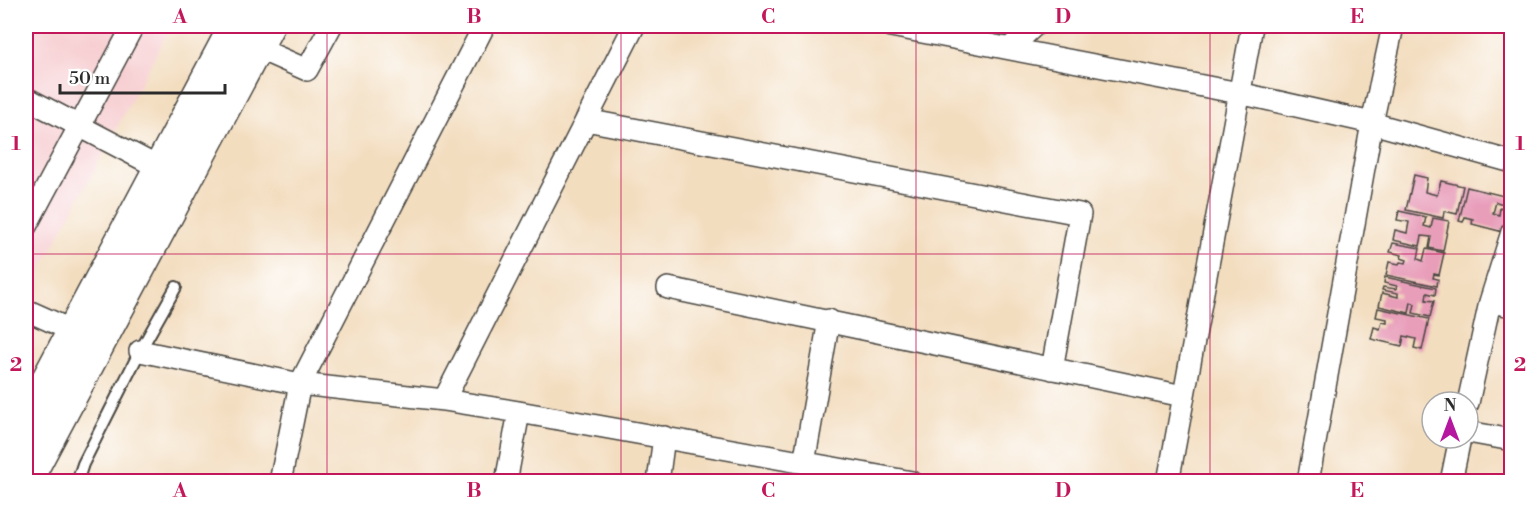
<svg xmlns="http://www.w3.org/2000/svg" width="1537" height="507" font-family="'Libre Bodoni',serif">
	<rect width="100%" height="100%" fill="#fff"/>
	<filter id="ink" filterUnits="userSpaceOnUse"><feTurbulence type="fractalNoise" baseFrequency=".0167" numOctaves="2"/><feDisplacementMap in="SourceGraphic" scale="12" xChannelSelector="R" yChannelSelector="G"/><feConvolveMatrix kernelMatrix="1 2 1 2 8 2 1 2 1" color-interpolation-filters="sRGB"/></filter>
	<filter id="wash" filterUnits="userSpaceOnUse"><feTurbulence type="fractalNoise" baseFrequency=".008" numOctaves="4" result="noise"/><feDisplacementMap in="SourceGraphic" scale="24" xChannelSelector="R" yChannelSelector="G"/><feGaussianBlur stdDeviation="1.35" result="paint"/><feColorMatrix in="noise" values="0 0 0 0 0 0 0 0 0 0 0 0 0 0 0 0 0 1.4 0 .05"/><feComposite in="paint" operator="in"/></filter>
	<g filter="url(#wash)">
		<rect width="100%" height="100%" fill="#f3ddbf"/>
		<path fill="#f7cfd2" d="M26,26H171L34,283L26,282Z"/>
		<g id="blocks">
			<path fill="#e89db9" d="M1414,175L1427,178L1425,192L1437,195L1441,181L1463,186L1457,214L1444,211L1443,218L1406,210Z
				M1467,187L1512,198V206L1496,202L1493,213L1499,215L1500,208L1512,211L1507,233L1472,224L1473,219L1465,217L1463,222L1459,221Z
				M1399,211L1426,217L1424,226L1431,228L1433,218L1449,221L1443,251L1429,248L1431,237L1422,236L1420,246L1393,240L1395,230L1407,233L1409,222L1397,220Z
				M1393,243L1420,248L1418,259L1423,261L1426,249L1444,253L1439,275L1434,274L1433,278L1438,279L1437,286L1386,275L1389,262L1399,264L1400,262L1406,263L1407,260L1401,258L1402,255L1390,252Z
				M1385,277L1436,288L1435,295L1427,293L1426,300L1434,301L1430,317L1413,313L1415,304L1411,302L1409,313L1379,306L1382,293L1398,297V293L1382,290L1383,287L1396,289L1397,286L1384,283Z
				M1378,308L1429,319L1422,350L1414,348L1416,339L1404,336L1402,346L1371,339L1374,327L1380,329L1382,322L1387,323V319L1376,317Z"/>
		</g>
	</g>
	<g filter="url(#ink)">
		<use href="#blocks" fill-opacity="0" stroke="#494641" stroke-width="1.5"/>
		<g fill="none" stroke-linecap="round" stroke-linejoin="round">
			<g stroke="#494641" stroke-width="14">
				<path id="service" d="M77,482L83,464L140,351L176,287"/>
			</g>
			<g stroke="#494641" stroke-width="24">
				<path id="minor" d="M891,26L1239,93L1372,123L1512,162
					M255,47L307,70L331,26
					M1010,48L1034,26
					M26,98L171,174
					M586,120L1080,214L1052,369
					M26,226L133,26
					M668,288L1183,396
					M1490,302L1512,306
					M26,310L73,331
					M140,351L300,384L444,400L519,412L912,482
					M444,400L634,26
					M1468,403L1490,302L1512,232
					M1468,432L1512,440
					M804,463L829,320
					M280,482L300,384L484,26
					M506,482L519,412
					M658,482L664,437
					M1168,482L1252,26
					M1308,482L1372,123L1393,26
					M1451,482L1460,438"/>
			</g>
			<g stroke="#494641" stroke-width="36">
				<path id="primary" d="M26,422L236,26
					M26,479L267,26"/>
			</g>
			<use href="#service" stroke="#fff" stroke-width="10"/>
			<use href="#minor" stroke="#fff" stroke-width="21"/>
			<use href="#primary" stroke="#fff" stroke-width="33"/>
		</g>
	</g>
	<path fill="none" stroke="#c2185b" stroke-width="1.5" stroke-opacity="0.55" d="M327,26V482M621,26V482M916,26V482M1210,26V482M26,254H1512"/>
	<rect width="1537" height="507" fill="none" stroke="#fff" stroke-width="66"/>
	<g transform="translate(1450 420)"><circle r="28" fill="#ffffff" stroke="#aaaaaa" stroke-width="1.5"/>
	<path d="M0-4.5L10 22L0 15L-10 22Z" fill="#b5179e"/>
	<text y="-9" font-size="16" font-weight="bold" text-anchor="middle" fill="#2b2b2b">N</text>
	</g>
	<path d="M60 84v9h165v-9" fill="none" stroke="#2b2b2b" stroke-width="3"/>
	<text x="69" y="84" font-size="18" fill="#2b2b2b" stroke="#ffffff" stroke-width="4.5" paint-order="stroke">50 m</text>
	<rect x="33" y="33" width="1471" height="441" fill="none" stroke="#c2185b" stroke-width="2"/>
	<g font-size="20" text-anchor="middle" font-weight="bold" fill="#c2185b">
		<text x="180" y="23">A</text>
		<text x="474" y="23">B</text>
		<text x="768" y="23">C</text>
		<text x="1063" y="23">D</text>
		<text x="1357" y="23">E</text>
		<text x="16" y="150">1</text>
		<text x="1520" y="150">1</text>
		<text x="16" y="371">2</text>
		<text x="1520" y="371">2</text>
		<text x="180" y="497">A</text>
		<text x="474" y="497">B</text>
		<text x="768" y="497">C</text>
		<text x="1063" y="497">D</text>
		<text x="1357" y="497">E</text>
	</g>
</svg>
